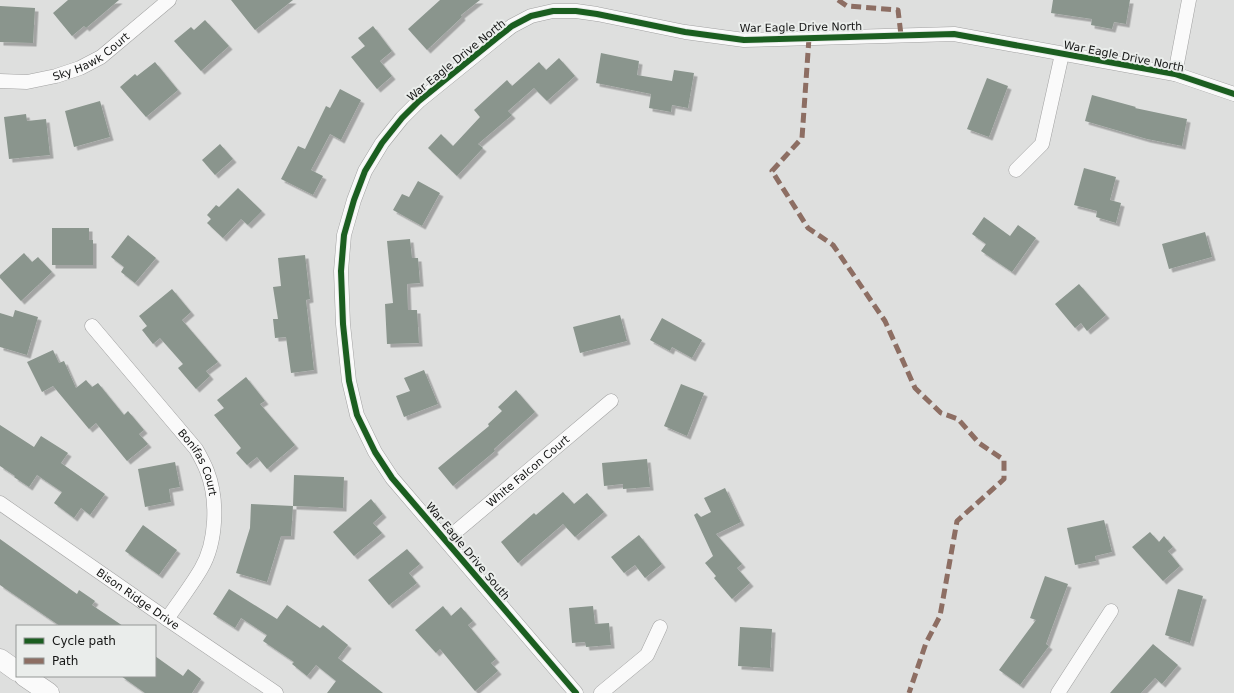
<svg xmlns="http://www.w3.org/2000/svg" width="1234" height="693" font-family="'DejaVu Sans',sans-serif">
	<defs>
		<filter id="shadow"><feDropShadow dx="3.5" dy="3.5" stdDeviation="0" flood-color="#0004"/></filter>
	</defs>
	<rect width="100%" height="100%" fill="#dedfde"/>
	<path fill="#8a958d" filter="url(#shadow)" d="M68,0H119L86,28L84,26L72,36L53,13Z
		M231,0H293L255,30Z
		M440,0H480L461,15L462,17L427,50L408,29Z
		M1053,0H1130L1126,24L1114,22L1112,29L1091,25L1092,19L1051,13Z
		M0,6L35,8L33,43L0,42Z
		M205,20L229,46L201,71L174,41L191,27L194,30Z
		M373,26L392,51L380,61L392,76L377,89L351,57L365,46L358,38Z
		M601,53L639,61L637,75L672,81L674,70L694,73L688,108L672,105L671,112L649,108L651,94L596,83Z
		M559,58L575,76L547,101L534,88L508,111L512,115L478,144L483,148L457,176L428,148L441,134L453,146L480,117L474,110L507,80L512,86L539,62L546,70Z
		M155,62L178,90L146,117L120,87L135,74L137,76Z
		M987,78L1008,86L989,137L967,129Z
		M340,89L361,100L341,140L330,134L311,170L323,176L313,195L281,179L298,146L305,149L326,106L330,108Z
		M1092,95L1136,107L1135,108L1187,119L1182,146L1147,139L1085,121Z
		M100,101L110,137L74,147L65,111Z
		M26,114L27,121L46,119L50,155L9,159L4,117Z
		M220,144L233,159L215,175L202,160Z
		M1084,168L1116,177L1110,200L1121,203L1116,223L1096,217L1097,211L1074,205Z
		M418,181L440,193L422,226L393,210L402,194L409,197Z
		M238,188L262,211L248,225L241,219L223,238L207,223L211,219L207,215L216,205L219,207Z
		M984,217L1010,236L1018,225L1036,238L1012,272L981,251L986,244L972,234Z
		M52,228H89V240H93V265H52Z
		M1205,232L1212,257L1169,269L1162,244Z
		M128,235L156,258L135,283L121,272L124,267L111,257Z
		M410,239L412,258H418L420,283L407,284L408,310H417L419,343L387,344L385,304L393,303L387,241Z
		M24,253L32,262L38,257L52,272L21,301L0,278V275Z
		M305,255L310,299L306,300L314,370L291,373L286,337L275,338L273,319H278L273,287L281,286L278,258Z
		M1079,284L1106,315L1087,331L1081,323L1075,328L1055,304Z
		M172,289L191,312L182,320L218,362L206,371L210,376L196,389L178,368L183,364L160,338L153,344L142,330L147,326L139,316Z
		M15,310L38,317L27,355L0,347V313L13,317Z
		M620,315L627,341L580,353L573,327Z
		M662,318L702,340L692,358L672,347L670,351L650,340Z
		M53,350L59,363L64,361L76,388L86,380L92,387L98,383L124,415L128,411L144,430L139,434L148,444L127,461L96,423L89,429L53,386L42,392L27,362Z
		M424,370L438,404L404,417L396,396L410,391L404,378Z
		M246,377L265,401L260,404L295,445L267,469L257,457L247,465L236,453L241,448L214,415L224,408L217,400Z
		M681,384L704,393L687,436L664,426Z
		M516,390L535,412L494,449L495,451L453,486L438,468L489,426L488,424L502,411L498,407Z
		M0,425L34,447L41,436L68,453L61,463L105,494L90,515L81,508L74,518L54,503L62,492L37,475L29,487L14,477L15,476L0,466Z
		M647,459L650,487L623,489V484L604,486L602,463Z
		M175,462L180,487L169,489L171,502L145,507L138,469Z
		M294,475L344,477L343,508L293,506Z
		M725,488L741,522L716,534L742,564L737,568L750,583L732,599L714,578L716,576L705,563L713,556L694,515L697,513L701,517L711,512L704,498Z
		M563,492L574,504L587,493L604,512L575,537L563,524L518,563L501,542L534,513L536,515Z
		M371,499L383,514L373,523L382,533L354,556L333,532Z
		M251,504L293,506L291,536H281L267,582L236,573L250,528Z
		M1104,520L1112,552L1095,556L1096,561L1075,565L1067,528Z
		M143,525L177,550L159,575L125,551Z
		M1150,532L1159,542L1164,536L1173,547L1168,551L1180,566L1163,581L1132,547Z
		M639,535L662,564L645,578L635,565L624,573L611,557Z
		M0,539L77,594L79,590L95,601L92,605L123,626H60L0,585Z
		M407,549L420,564L409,573L417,583L389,605L368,580Z
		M1045,576L1068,584L1046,644L1049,646L1020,685L999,670L1036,620L1030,618Z
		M229,589L277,619L287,605L320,628L323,625L348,645L338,658L383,693H327L336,681L316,665L307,676L292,664L294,662L263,641L267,635L241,618L235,628L213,614Z
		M1178,589L1203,596L1190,643L1165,635Z
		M443,606L451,616L461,607L473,621L468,625L496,659L491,663L498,671L475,691L440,649L436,653L415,630Z
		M593,606L595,624L609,623L611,645L586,647L585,642L572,643L569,608Z
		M740,627L772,629L770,668L738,666Z
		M1153,644L1178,665L1162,684L1155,678L1141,693H1110Z
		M155,656L183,676L188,669L201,679L192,693H145L121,676H155Z"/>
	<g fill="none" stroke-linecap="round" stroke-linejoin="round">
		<g stroke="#a2a2a2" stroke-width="15">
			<g id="minor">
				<path d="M1175,74L1189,0"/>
				<path id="s1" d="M0,81L27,82L56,76L80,68L101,57L169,0"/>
				<path d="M1016,170L1042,144L1062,54"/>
				<path id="s2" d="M92,326L196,449C200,456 204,463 207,471C218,499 217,542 201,569C191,586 178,603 167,619"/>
				<path id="s3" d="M0,503L167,619L276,693"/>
				<path id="s4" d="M446,540L611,401"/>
				<path d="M576,693L392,478L375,452L357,415L349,381L343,324L341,271L344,235L354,200L365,171L382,143L402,118L419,101L498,37L512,26L531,16L553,11H576L597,14L685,32L744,40L954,34L1175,74L1234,94"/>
				<path d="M601,693L647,655L660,627"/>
				<path d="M1058,693L1111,611"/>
			</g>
		</g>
		<g stroke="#a2a2a2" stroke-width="21">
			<path id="secondary" d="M0,659L17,671
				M24,676L49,693"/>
		</g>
		<use href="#minor" stroke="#fafafa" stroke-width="14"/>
		<use href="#secondary" stroke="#fafafa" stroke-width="20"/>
		<path stroke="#8d6e63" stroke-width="5" stroke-dasharray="10 5" stroke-linecap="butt" d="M838,0L847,6L898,10L901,35
			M809,38L802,138L772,171L808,228L833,245L885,321L915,388L941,413L958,419L979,443L1004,460V479L957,521L940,616L926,643L909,693"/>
		<g stroke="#eaedeb" stroke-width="8">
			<path id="cycleway" d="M576,693L392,478L375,452L357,415L349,381L343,324L341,271L344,235L354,200L365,171L382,143L402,118L419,101L498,37L512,26L531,16L553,11H576L597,14L685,32L744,40L954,34L1175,74L1234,94"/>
		</g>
		<use href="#cycleway" stroke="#1b5e20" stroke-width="6"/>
	</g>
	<g text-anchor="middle" stroke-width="4" stroke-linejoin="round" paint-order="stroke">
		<g font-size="11" fill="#141514" stroke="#eaedeb">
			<text transform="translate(801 27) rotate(-1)" y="4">War Eagle Drive North</text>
			<text dy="4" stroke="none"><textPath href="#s1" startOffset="97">Sky Hawk Court</textPath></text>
			<text transform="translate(1124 56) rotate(11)" y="4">War Eagle Drive North</text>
			<text transform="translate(456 60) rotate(-39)" y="4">War Eagle Drive North</text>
			<text dy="4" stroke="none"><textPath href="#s2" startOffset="174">Bonifas Court</textPath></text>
			<text dy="4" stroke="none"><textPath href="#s4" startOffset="107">White Falcon Court</textPath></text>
			<text transform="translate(468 551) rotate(50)" y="4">War Eagle Drive South</text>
			<text dy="4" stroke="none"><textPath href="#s3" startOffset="168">Bison Ridge Drive</textPath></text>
		</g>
	</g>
	<rect x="16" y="625" width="140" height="52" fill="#eaedeb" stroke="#949795"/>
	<rect x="24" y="638" width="20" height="6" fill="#1b5e20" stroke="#949795"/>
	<text x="52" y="645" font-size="12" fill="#141514">Cycle path</text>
	<rect x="24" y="658" width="20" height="6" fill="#8d6e63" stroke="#949795"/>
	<text x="52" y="665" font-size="12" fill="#141514">Path</text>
</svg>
